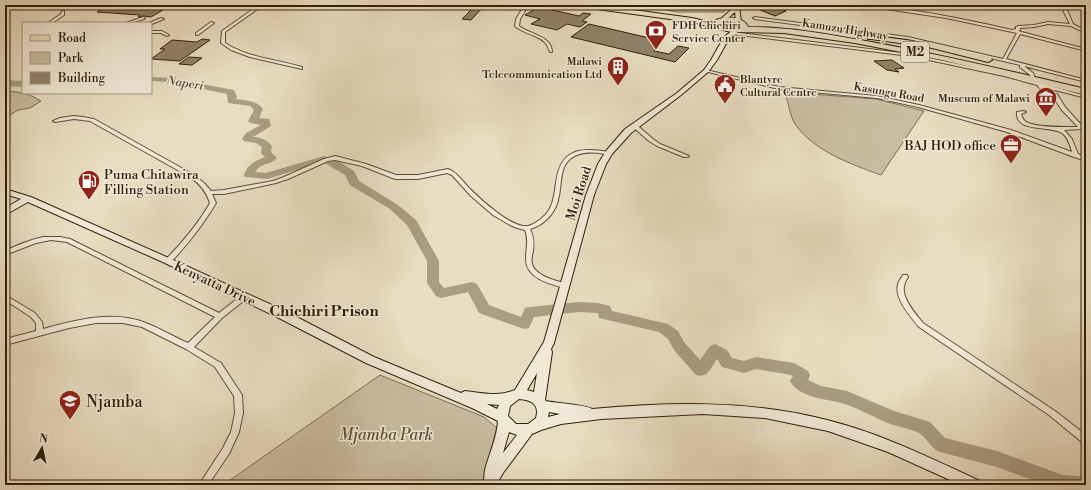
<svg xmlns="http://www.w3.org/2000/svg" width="1091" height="490" font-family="'Libre Bodoni',serif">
	<rect width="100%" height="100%" fill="#e8ddc0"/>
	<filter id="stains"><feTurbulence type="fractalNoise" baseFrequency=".005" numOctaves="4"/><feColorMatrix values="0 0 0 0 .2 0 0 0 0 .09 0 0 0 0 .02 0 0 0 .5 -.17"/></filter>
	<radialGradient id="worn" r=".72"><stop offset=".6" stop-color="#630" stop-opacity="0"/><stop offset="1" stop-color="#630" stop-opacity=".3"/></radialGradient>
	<path fill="#c9bda1" stroke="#7c6e55" d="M638,5H728L724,12H677Z
		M5,91C20,92 28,93 41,101L30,108L18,110L5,118Z
		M785,92L876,99L924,111L881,175C851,164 815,152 795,124C790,116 788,101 785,92Z
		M380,375L484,417L498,429L491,485H223Z"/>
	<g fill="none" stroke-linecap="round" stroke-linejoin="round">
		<path fill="#a99d82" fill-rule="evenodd" d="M151,77L169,78L234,90L237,97L236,99C247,101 256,100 263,109L259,118L269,119L271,126L253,137C261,137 267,140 272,146L271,152L277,158C271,165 260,163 255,172L266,173L324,156L338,161L354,171L359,181L398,205L416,220L439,261V282L444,288L472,282L477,284L489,305L521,317L525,308L530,307L579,302L598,303L610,306L612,311L668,324L678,331L684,342L700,360L710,346L715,344L727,350L732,358L744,361L756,357L794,363L808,371L810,375L808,380L821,386L847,391L894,411L930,422L945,438L997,451L1063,475L1086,477V485H1046L997,467L940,452C930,448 926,436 917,432C907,428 895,426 885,422C872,416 859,409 845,404C829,399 800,399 790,381L793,376L791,375L756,369L744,373L722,367L717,359C711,367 708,379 696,375L674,350L668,339L659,332L599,318L598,313L579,312L534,317L529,328L524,329L479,313L468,292L441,298L436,296L427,283V261L407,225L390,209L350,185L345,175L323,162L267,179L245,177L244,175C248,164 255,161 265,157L261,153L262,147L256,143L244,141L242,139L246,133L261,125L250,123L248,121L254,110L250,106L228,103L227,94L169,82L151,81Z
			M5,80L23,81V87L5,86Z"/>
	</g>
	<path fill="#908268" stroke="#302009" d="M109,5H133L168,7L151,17L144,16L138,17L140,15L97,12Z
		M476,5H485L471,20L462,19Z
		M765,5H769L786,11L775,16L755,8Z
		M539,7L579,16L583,13L591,14L582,21L587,22L580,27L567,24L557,30L531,24L540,19L525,15Z
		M589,24L658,40L655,42L660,43L657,45L659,46L654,51L669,54L678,46L689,48L675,62L571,37Z
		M202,39L210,40L180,61L151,59L165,49H160L172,40L197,42Z
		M189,57L202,58L192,65L179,64Z
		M892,60L904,68L895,69L899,72L887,70L874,61Z"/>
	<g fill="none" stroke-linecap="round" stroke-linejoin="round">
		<g stroke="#5e4f37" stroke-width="2">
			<path id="street" d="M259,5H263L225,32V43C248,58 276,59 302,67V69L250,57L231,50L221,43L222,31Z
				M523,5H527L528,6L520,19L519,26C529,34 552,36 552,52H550C549,50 548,47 547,45C542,36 524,34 515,26L516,19L524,6Z
				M859,5C876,5 892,8 909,10C944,15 978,22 1012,30L1016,29V27L1018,26L1034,25L1048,22L1070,24L1063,10L1066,5H1070L1067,10L1073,24L1086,31V33L1071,26L1048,24L1034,27L1020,28V30L1018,31L1086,49V51L1020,34L1006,59L1086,80V82L1024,66L1033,73L1035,78L1040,83L1086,96V98L1043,87L1057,94L1065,107L1084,128L1082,129L1064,130L1072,139L1078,154L1086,157V161L1074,157L1007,132L918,107L877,98L779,89L704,71L706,70L779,87L877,96L919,105L1011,130L1072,152C1070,145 1068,137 1062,133C1050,125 1015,133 1017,112L1024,111L1026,112L1021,114C1022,117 1023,120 1026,122C1037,128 1066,127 1078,127L1061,109L1053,96L1041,90L1037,85L1004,76L910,56L731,34L729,33L731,32L910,54L1005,74L1034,82L1031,78L1030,75L1020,67V65L908,39L755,19L753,18L755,17L908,37L1003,59L1017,33L946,18Z
				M62,11H64V15L52,23H48L61,14Z
				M143,17L145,18L144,19L131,23H126Z
				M161,18L164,19L152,24L149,23Z
				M211,22L214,23L198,35H196V33Z
				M151,31H162L169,35L167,36L161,33H151Z
				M74,116L83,117L94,119L194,175L204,183L211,191L224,190L273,181L284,177L324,159L335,156L366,164L396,175H418L448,169C458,173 463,182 470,189C481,200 513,229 528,226C533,225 538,221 542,218C553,209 554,197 556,183C560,149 580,147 609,152L611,153C608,155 604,154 600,153C590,152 579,152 570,159C554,173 568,201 546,220C542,224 537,227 530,229C534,237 534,243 533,251C532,255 531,260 532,264C535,276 557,281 567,284L568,286L567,288H565C550,284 525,278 526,258C526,248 529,239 525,230L517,228L510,225L493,215L471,196L452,175L447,173L418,179H395L362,166L335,160L328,161L288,179L276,183L224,194H212L216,203C203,225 188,244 170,263H166L165,261L166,259C183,242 198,224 210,203C206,191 200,184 190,177L90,121L74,119L55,122L53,121L60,118Z
				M633,125H637L639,127L653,139L660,144L689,156L688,157H684L657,146L649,141L633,127Z
				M43,237H60L70,239L219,313L242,295H246L247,297L246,299L222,318L194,347L221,363L242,395L243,413L239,432L229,454L208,485H199L223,448L231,432L235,413L234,396L215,367L186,349L142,327L123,323H96L69,328L5,345V339L36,331V323L31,317L5,300V295L35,313L42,322L43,329C76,320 113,310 146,323C161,329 174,337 188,343L215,317L67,242L51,240L36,243L5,255V251C17,245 30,240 43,237Z
				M903,275H907L908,277C907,279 905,281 905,283C899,296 916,314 923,323L1055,411L1086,435V444L1083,443L1049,415L919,327C910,316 894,298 898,284C899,281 901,278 903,275Z"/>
		</g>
		<g stroke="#302009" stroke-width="2">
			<path id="secondary" d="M736,28L741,29L728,40L717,60L708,72L681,95L631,133L612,154L606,164L594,195L554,343L551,349L552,352L545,400L546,401C555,403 588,405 592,409C670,402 751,400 827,420C880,433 930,458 980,481L982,485H961L888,452L828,431L765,418L703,414L601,419L561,424L541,430L532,434L503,473L496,485H482C485,480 484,475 485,470C489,454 497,438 498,421L472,408L366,363L277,317L165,263L28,202L5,215V208L21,199L5,194V189L31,197L171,259L285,311L374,357L461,393L465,391C483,393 498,397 515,390L544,342L586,195L598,164L606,151L625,129L677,93L704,70L711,60L724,37ZM537,373L534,392L527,390ZM519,399C531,400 540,404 536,418L528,424H516L508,416L510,406ZM487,404L499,405L497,409ZM549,412L560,414L548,417ZM509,432L517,435L503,453Z"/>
		</g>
		<g stroke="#302009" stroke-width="2">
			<path id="primary" d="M733,5H739L741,22L736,21L735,12L726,20H722V18L734,7Z"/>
		</g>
		<g stroke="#302009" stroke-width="2">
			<path id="highway" d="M579,5H597L692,18L714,23L716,20C725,16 744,16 748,27C788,27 827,34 866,41C940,54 1013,72 1086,89V95L942,60L855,43L784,33L731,32L692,22L582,7ZM724,21L737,23L740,26C734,29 728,27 722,24V22Z
				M868,35L928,43L991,58L992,60L988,62L928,47L871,39H868Z"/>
		</g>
		<use href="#street" fill="#f0e9d6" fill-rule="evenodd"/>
		<use href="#secondary" fill="#f0e9d6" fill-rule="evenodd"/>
		<use href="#primary" fill="#e8ddc0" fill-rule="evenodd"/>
		<use href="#highway" fill="#e8ddc0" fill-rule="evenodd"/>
	</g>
	<defs>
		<g id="bank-pin" transform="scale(1.15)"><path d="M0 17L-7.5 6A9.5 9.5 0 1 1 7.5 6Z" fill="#8f2418" stroke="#f0e9d6"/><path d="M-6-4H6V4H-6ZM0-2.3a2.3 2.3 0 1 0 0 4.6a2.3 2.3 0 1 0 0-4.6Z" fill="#fff"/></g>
		<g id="building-pin" transform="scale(1.15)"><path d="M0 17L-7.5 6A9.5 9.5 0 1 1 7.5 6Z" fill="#8f2418" stroke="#f0e9d6"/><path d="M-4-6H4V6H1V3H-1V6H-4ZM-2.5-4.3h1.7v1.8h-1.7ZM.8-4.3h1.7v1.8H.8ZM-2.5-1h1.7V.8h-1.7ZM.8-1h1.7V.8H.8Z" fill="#fff"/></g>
		<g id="civic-pin" transform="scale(1.15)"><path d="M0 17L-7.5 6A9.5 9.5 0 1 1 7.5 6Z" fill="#8f2418" stroke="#f0e9d6"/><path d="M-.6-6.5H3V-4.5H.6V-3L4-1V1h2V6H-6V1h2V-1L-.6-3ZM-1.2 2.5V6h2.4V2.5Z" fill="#fff"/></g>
		<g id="museum-pin" transform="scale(1.15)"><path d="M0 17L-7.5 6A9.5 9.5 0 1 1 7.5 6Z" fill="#8f2418" stroke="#f0e9d6"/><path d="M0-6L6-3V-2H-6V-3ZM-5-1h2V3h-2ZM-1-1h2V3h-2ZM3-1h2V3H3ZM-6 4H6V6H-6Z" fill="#fff"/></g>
		<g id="office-pin" transform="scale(1.15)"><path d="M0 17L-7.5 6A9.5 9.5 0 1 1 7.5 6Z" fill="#8f2418" stroke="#f0e9d6"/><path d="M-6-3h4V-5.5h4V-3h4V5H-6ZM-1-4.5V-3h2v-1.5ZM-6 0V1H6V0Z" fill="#fff"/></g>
		<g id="fuel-pin" transform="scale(1.15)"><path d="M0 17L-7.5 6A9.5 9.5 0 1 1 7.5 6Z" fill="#8f2418" stroke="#f0e9d6"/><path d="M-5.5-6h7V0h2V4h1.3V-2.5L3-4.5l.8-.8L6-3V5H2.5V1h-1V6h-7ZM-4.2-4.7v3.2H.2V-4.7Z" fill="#fff"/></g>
		<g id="school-pin" transform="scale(1.15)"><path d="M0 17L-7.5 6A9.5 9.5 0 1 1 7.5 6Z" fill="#8f2418" stroke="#f0e9d6"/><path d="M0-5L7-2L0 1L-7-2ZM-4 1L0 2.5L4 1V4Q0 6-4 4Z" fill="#fff"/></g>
	</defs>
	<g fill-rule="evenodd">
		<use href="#bank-pin" x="656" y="31"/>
		<use href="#building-pin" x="618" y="67"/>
		<use href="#civic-pin" x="725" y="85"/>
		<use href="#museum-pin" x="1046" y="98"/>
		<use href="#office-pin" x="1011" y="145"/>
		<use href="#fuel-pin" x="89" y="181"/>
		<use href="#school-pin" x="70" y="401"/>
	</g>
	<g text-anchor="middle" stroke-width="3" stroke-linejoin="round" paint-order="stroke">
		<g font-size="11" fill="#302009" stroke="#f0e9d6" text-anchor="start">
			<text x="672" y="29">FDH Chichiri<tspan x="672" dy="13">Service Center</tspan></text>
			<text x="602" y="65" text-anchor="end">Malawi<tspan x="602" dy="13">Telecommunication Ltd</tspan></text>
			<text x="740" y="83">Blantyre<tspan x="740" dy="13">Cultural Centre</tspan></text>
			<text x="1030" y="102" text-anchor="end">Museum of Malawi</text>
		</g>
		<g font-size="11" fill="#302009" stroke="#f0e9d6">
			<text transform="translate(845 29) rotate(9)" y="4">Kamuzu Highway</text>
			<text transform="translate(889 92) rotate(10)" y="4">Kasungu Road</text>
		</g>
		<rect fill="#f0e9d6" stroke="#6a5c46" stroke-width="1" x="901" y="42" width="28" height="20" rx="3"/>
		<g font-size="12" font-weight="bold" fill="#302009">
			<text x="915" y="56">M2</text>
		</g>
		<g font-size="12" font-style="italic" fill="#5a4c33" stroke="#f0e9d6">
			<text transform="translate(185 83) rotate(9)" y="4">Naperi</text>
		</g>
		<g font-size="13" fill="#302009" stroke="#f0e9d6" text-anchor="end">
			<text x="996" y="150">BAJ HOD office</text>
			<text x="104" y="179" text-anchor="start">Puma Chitawira<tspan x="104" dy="15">Filling Station</tspan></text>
		</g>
		<g font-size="13" fill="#302009" stroke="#f0e9d6">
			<text transform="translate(578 193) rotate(-72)" y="5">Moi Road</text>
			<text transform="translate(215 283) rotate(25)" y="5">Kenyatta Drive</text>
		</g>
		<g font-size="15" font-weight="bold" fill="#302009" stroke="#f0e9d6">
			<text x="324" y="316">Chichiri Prison</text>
		</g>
		<g font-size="16" fill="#302009" stroke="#f0e9d6" text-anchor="start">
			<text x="86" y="407">Njamba</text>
		</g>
		<g font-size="16" font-style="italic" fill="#5e4f37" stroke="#f0e9d6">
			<text x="386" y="440">Mjamba Park</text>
		</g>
	</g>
	<rect width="1091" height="490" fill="none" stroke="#e8ddc0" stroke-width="20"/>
	<rect x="6" y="6" width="1079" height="478" fill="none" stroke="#302009" stroke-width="2"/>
	<rect x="10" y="10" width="1071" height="470" fill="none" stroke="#302009"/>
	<rect x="22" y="22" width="130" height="72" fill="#f0e9d6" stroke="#a39984"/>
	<rect x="30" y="35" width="20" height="6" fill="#e8ddc0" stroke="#a39984"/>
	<text x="58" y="42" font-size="12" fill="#302009">Road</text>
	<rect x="30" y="52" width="20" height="12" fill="#c9bda1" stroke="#a39984"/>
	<text x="58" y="62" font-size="12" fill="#302009">Park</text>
	<rect x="30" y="72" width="20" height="12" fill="#908268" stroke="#a39984"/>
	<text x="58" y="82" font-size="12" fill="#302009">Building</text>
	<g transform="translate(42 448) rotate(9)" stroke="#f0e9d6" stroke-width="3" paint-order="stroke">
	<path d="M0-3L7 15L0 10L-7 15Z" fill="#302009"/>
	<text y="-6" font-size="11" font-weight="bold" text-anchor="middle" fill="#302009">N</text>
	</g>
	<rect width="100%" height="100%" filter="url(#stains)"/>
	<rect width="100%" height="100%" fill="url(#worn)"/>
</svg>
